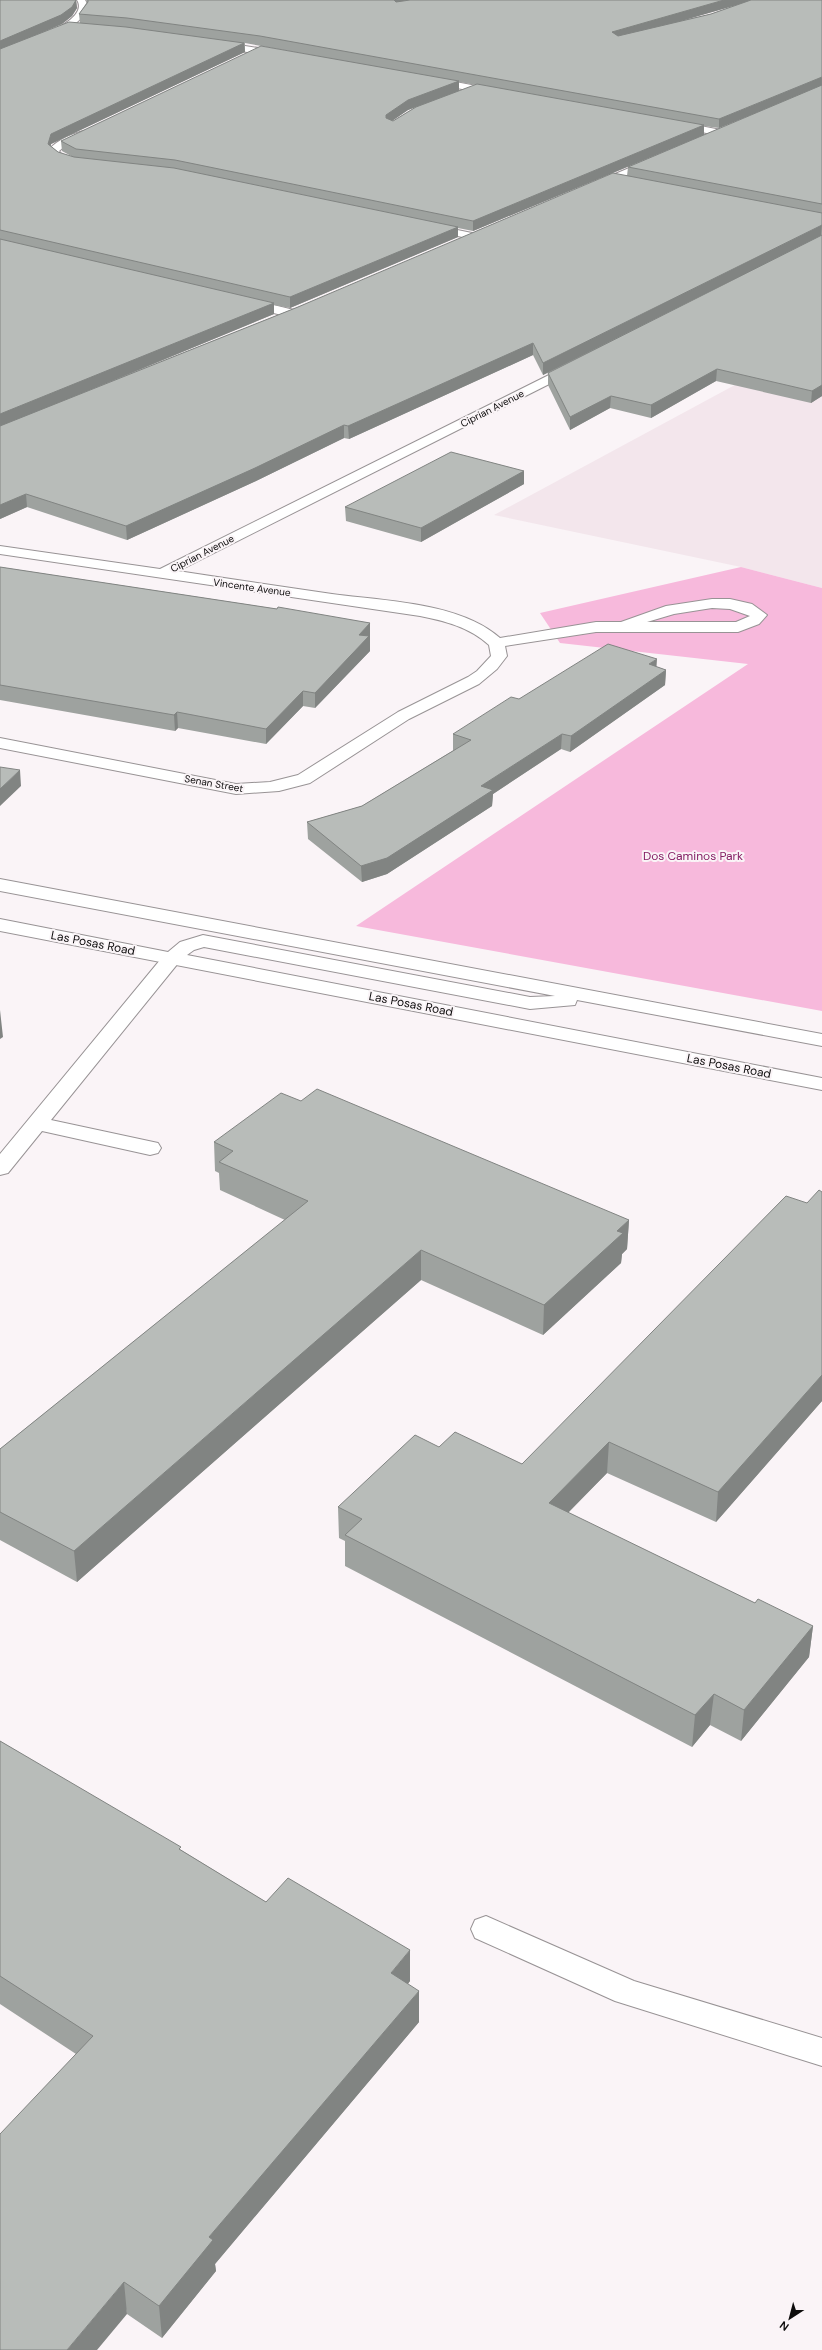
<svg xmlns="http://www.w3.org/2000/svg" width="822" height="2350" font-family="'DM Sans',sans-serif">
	<rect width="100%" height="100%" fill="#faf4f7"/>
	<path fill="#f3e6ec" d="M822,338V588L741,567L494,515Z"/>
	<path fill="#f7b9dc" d="M741,567L822,588V1011L356,926L748,664L560,643L540,613Z"/>
	<g fill="none" stroke-linecap="round" stroke-linejoin="round">
		<g stroke="#989395" stroke-width="2">
			<path id="minor" d="M77,0H85C101,24 16,54 0,58V52C14,46 92,23 77,0Z
				M214,41L283,52L287,55L283,58L211,46V42Z
				M429,77L498,90L503,93L498,96L426,82V78Z
				M675,121L721,130L726,133L721,136L672,126V122Z
				M88,130L91,131V135L65,146L59,151L62,155L82,161V165L78,166L54,159L49,150C57,139 75,133 88,130Z
				M655,157L660,160L659,162L596,188H588L587,186Z
				M428,224L472,233L478,236L472,239L424,229V225Z
				M245,298L298,311L300,314L294,318L241,305L239,302Z
				M575,362L581,366L579,369L178,571C229,579 280,586 332,594C383,601 460,602 500,638L596,622H621L666,606L712,599H730L752,604L767,615L759,624L738,632H596L505,646L507,656L497,669L479,684L409,719L310,783L279,791L236,794L0,748V738L236,784L270,782L298,775L398,712L468,677L477,671L491,656L489,645C469,627 445,621 420,616L0,554V546L160,569ZM712,608L730,609L750,616L736,622H647L674,614Z
				M172,952L179,954L182,958L179,962L51,1120L158,1143L161,1148L158,1153L150,1155L42,1131L8,1173L0,1175V1154L165,954Z
				M486,1916L634,1981L822,2038V2066L615,2001L475,1938L471,1929L475,1920Z"/>
		</g>
		<g stroke="#989395" stroke-width="2">
			<path id="major" d="M0,879L822,1034V1046L577,1000L575,1005L530,1009L204,947L194,950L187,955L822,1078V1090L0,931V919L168,952L180,942L203,935L530,997L555,996L0,891Z"/>
		</g>
		<use href="#minor" fill="#fff" fill-rule="evenodd"/>
		<use href="#major" fill="#fff" fill-rule="evenodd"/>
	</g>
	<path fill="#9ea29f" fill-rule="evenodd" d="M0,0H76L77,8L72,16L62,24L46,31L80,23L79,14L87,2L86,0H822V396L811,403L716,381L651,418L610,408L570,430L548,385V373L676,309L543,375L533,355L349,439L344,438L256,481L127,540L27,507L0,519ZM736,5L711,14L684,20L694,17ZM245,43L311,55L61,141L62,151L73,157L58,152L51,146V144L245,52ZM459,82L476,85L416,107L459,91ZM778,104L628,167L627,176L120,378L274,314V305L290,308L458,237V228L473,231L704,135V126L719,128ZM416,107L393,121H392L408,110Z
		M524,471V484L421,542L346,521L345,507Z
		M0,567L370,623V651L315,708L303,706L266,744L178,728L175,731L0,700Z
		M657,667L666,670L665,685L570,752L561,749L493,794L492,806L387,874L362,882L308,839L307,822L362,806L454,750H453V734L519,699Z
		M301,1101L629,1220L627,1249L622,1254L621,1263L543,1335L421,1280L77,1582L0,1540V1449L285,1220L220,1190L219,1173L215,1171L214,1142Z
		M822,1192V1401L716,1522L607,1473L568,1513L755,1603L813,1626L809,1657L741,1741L710,1725L692,1747L345,1566V1541L339,1538L338,1507L439,1447L522,1464L807,1203Z
		M0,1741L181,1850L266,1902L410,1981L408,1984L419,2022L215,2264L216,2271L162,2338L127,2314L76,2054L0,2004Z"/>
	<path fill="#818482" d="M76,0L77,8L72,16L62,24L0,50V41Z
		M391,0H415L397,2Z
		M724,0H754L612,41V32Z
		M244,43L245,52L51,144L49,154L48,144L51,134Z
		M822,77V86L719,128V119Z
		M459,81V91L408,110L386,125V115L408,100Z
		M704,125V135L473,231V221Z
		M822,225L821,236L543,375V363Z
		M458,227V237L290,308V297Z
		M274,303V314L0,427V414Z
		M533,343V355L349,439L348,426Z
		M717,369L716,381L651,418V405Z
		M822,385V396L811,403L812,391Z
		M611,396L610,408L570,430V417Z
		M344,425V438L256,481L127,540L126,526Z
		M524,471V484L421,542V528Z
		M26,494L27,507L0,519V505Z
		M370,623V651L315,708V693L359,635Z
		M657,659L656,674L649,664Z
		M666,670L665,685L570,752L571,736Z
		M303,691V706L266,744V729Z
		M177,712L178,728L175,731L174,715Z
		M562,734L561,749L493,794L492,806L387,874L362,882L361,866L481,786Z
		M20,770L21,786L0,806V789Z
		M0,1010L3,1037L0,1039Z
		M629,1220L627,1249L622,1254L621,1263L543,1335L544,1305L617,1231Z
		M421,1250V1280L77,1582L74,1551Z
		M822,1375V1401L716,1522L718,1492Z
		M609,1442L607,1473L547,1534L549,1503Z
		M813,1626L809,1657L741,1741L744,1710Z
		M714,1694L710,1725L692,1747L695,1715Z
		M410,1950V1981L391,2005V1973Z
		M419,1991V2022L215,2264L216,2271L162,2338L159,2306L209,2237Z
		M124,2282L127,2314L97,2350H67Z"/>
	<path fill="#b8bcb9" stroke="#818482" d="M0,0H76L72,7L61,15L0,41Z
		M88,0H394L396,2L410,0H724L612,32L618,36L711,14L751,0H822V77L719,119L260,36L127,18L79,14L88,2Z
		M69,22L126,27L244,43L51,134L48,144L58,152L74,157L174,168L458,227L290,297L0,230V49Z
		M261,46L459,81L408,100L386,115V118L393,121L416,107L477,84L704,125L473,221L175,160L76,149L61,141Z
		M822,85V204L628,167Z
		M613,173L822,213V225L543,363L533,343L348,426L344,425L255,468L126,526L26,494L0,505V426L298,307Z
		M822,235V385L812,391L717,369L651,405L611,396L570,417L548,373Z
		M0,239L274,303L0,414Z
		M451,452L524,471L421,528L345,507Z
		M0,567L277,609L278,607L370,623L359,635L369,636L315,693L303,691L266,729L177,712L174,715L0,685Z
		M608,644L657,659L649,664L666,670L571,736L562,734L481,786L493,790L387,858L361,866L307,822L362,806L471,740L453,734L511,697L519,699Z
		M0,767L20,770L0,789Z
		M317,1089L629,1220L617,1231L623,1233L544,1305L421,1250L74,1551L0,1512V1449L308,1201L219,1162L233,1151L214,1142L281,1093L301,1101Z
		M819,1190L822,1192V1375L718,1492L609,1442L549,1503L755,1603L758,1599L813,1626L744,1710L714,1694L695,1715L345,1535L362,1519L338,1507L415,1435L439,1447L455,1432L522,1464L786,1196L807,1203Z
		M0,1741L181,1847L179,1849L266,1902L288,1878L410,1950L391,1973L419,1991L209,2237L213,2240L159,2306L124,2282L67,2350H0V2134L93,2036L0,1976Z"/>
	<g text-anchor="middle" stroke-width="4" stroke-linejoin="round" paint-order="stroke">
		<g font-size="10" fill="#0d0c0c" stroke="#faf4f7">
			<text transform="translate(492 408) rotate(-27)" y="4">Ciprian Avenue</text>
			<text transform="translate(202 553) rotate(-27)" y="4">Ciprian Avenue</text>
			<text transform="translate(252 587) rotate(8)" y="4">Vincente Avenue</text>
			<text transform="translate(214 783) rotate(10)" y="4">Senan Street</text>
		</g>
		<g font-size="12" fill="#852065" stroke="#faf4f7">
			<text x="693" y="860">Dos Caminos Park</text>
		</g>
		<g font-size="12" fill="#0d0c0c" stroke="#faf4f7">
			<text transform="translate(93 943) rotate(11)" y="4">Las Posas Road</text>
			<text transform="translate(411 1004) rotate(11)" y="4">Las Posas Road</text>
			<text transform="translate(729 1066) rotate(11)" y="4">Las Posas Road</text>
		</g>
	</g>
	<g transform="translate(790 2318) rotate(216)" stroke="#faf4f7" stroke-width="3" paint-order="stroke">
	<path d="M0-3L7 15L0 10L-7 15Z" fill="#0d0c0c"/>
	<text y="-6" font-size="11" font-weight="bold" text-anchor="middle" fill="#0d0c0c">N</text>
	</g>
</svg>
